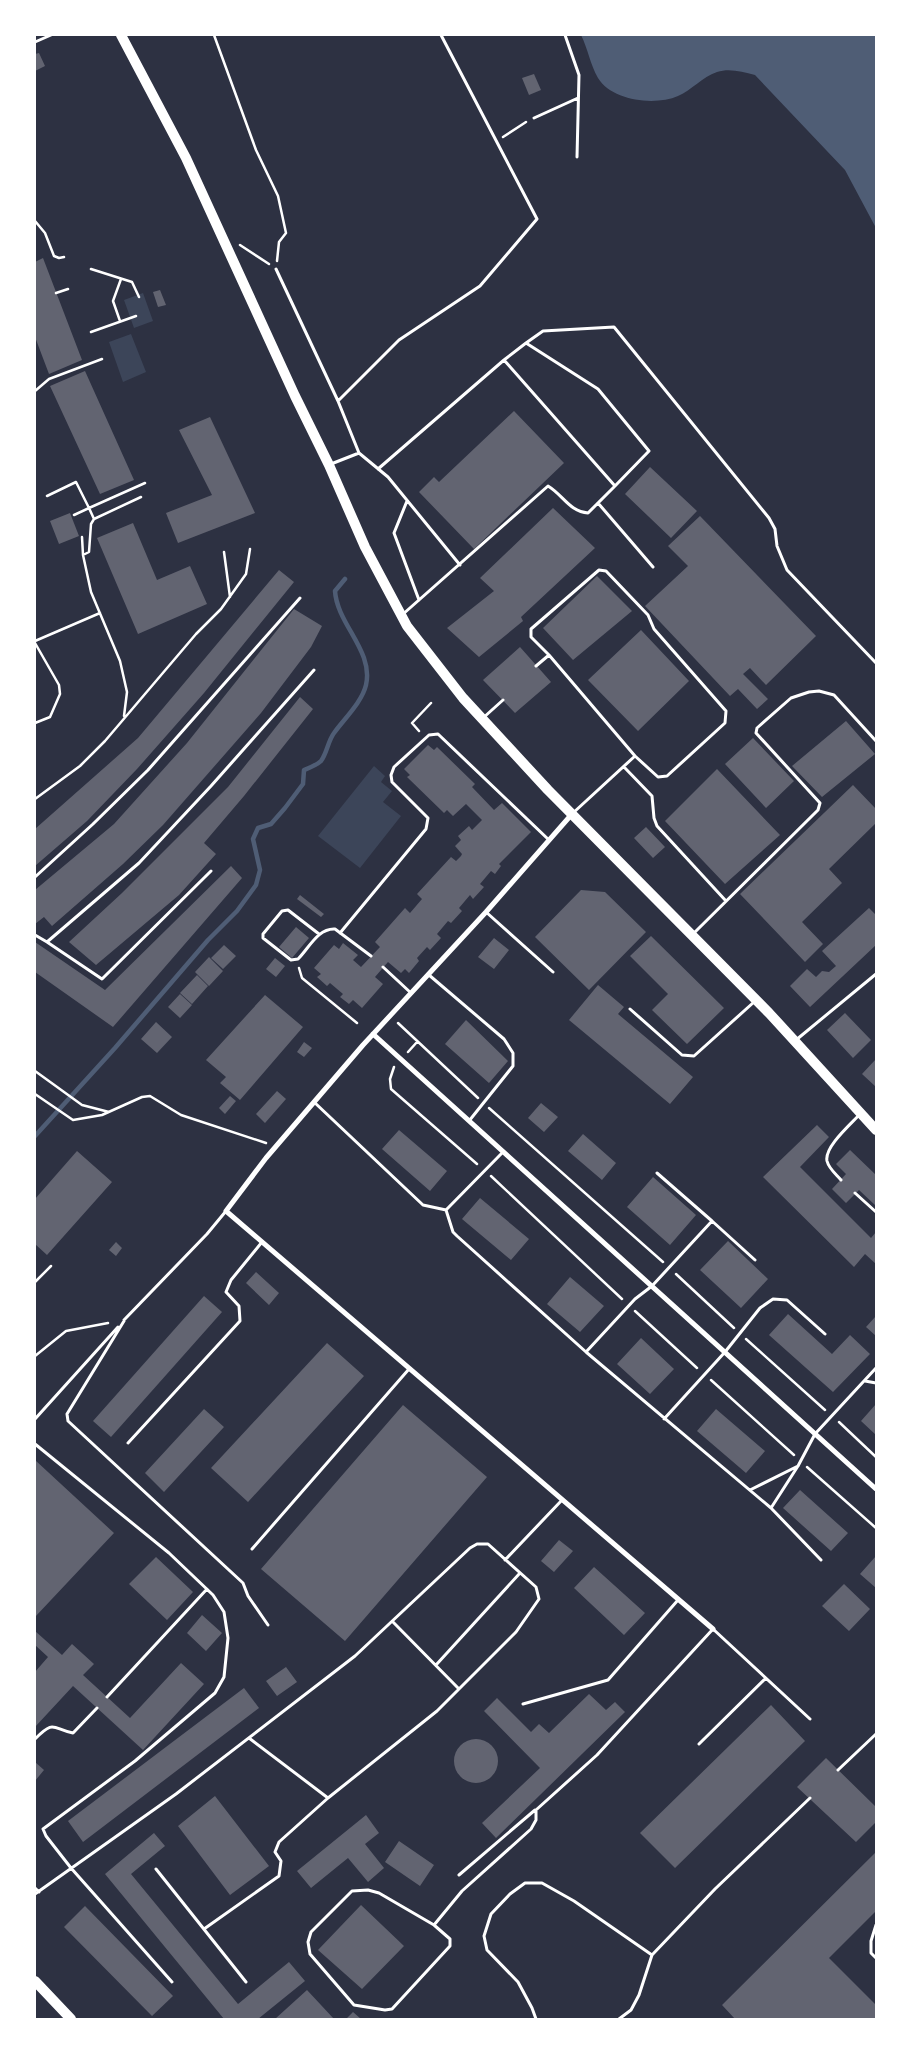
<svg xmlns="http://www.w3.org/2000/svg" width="911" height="2054" font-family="'DM Sans',sans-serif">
	<rect width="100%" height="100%" fill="#2d3142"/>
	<path fill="#3c4559" d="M143,293L153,321L134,328L124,300Z
		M131,334L146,372L123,382L109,342Z
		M374,766L385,776L381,782L392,791L383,802L401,816L360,868L318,836Z"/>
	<path fill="#4f5d75" d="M581,35H876V228L845,170L755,75C742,72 730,68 717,72C702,77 692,90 678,96C655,106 612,101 598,78C590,64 588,49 581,35Z"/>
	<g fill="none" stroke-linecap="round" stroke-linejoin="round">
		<path stroke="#4f5d75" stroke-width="4.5" d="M35,1136L115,1048L208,940L237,911L256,885L260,870L253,839L258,828L271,824L285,808L303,784L304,770C309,768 317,765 321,761C327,753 328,741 334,733C344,719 362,702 366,685C374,651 337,624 335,591L345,579"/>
	</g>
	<path fill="#626471" d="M39,53L45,66L35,71V54Z
		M534,74L541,90L529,95L522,78Z
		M43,258L82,360L49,374L35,337V262Z
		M160,290L166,305L158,307L153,292Z
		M85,371L134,480L100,494L50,386Z
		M514,411L564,463L474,549L419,492L434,477L439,482Z
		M210,417L255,513L178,543L166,513L212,495L179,430Z
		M650,467L697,511L671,538L625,494Z
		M553,508L595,548L521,617L523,621L479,657L447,628L494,591L480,578Z
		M70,513L79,536L59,544L50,521Z
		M700,516L816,636L766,685L750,668L743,674L768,699L757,709L738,689L730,696L645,606L688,566L668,546Z
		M133,523L157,580L190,566L207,604L138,634L97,538Z
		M279,570L294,582L204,693L137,769L87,821L35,866V829L138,738Z
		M597,576L632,611L573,660L543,628Z
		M294,609L322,626L311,647L261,713L163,825L123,864L52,926L44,917L35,924V890L114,824L187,743Z
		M641,630L689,681L638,731L588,680Z
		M520,647L551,682L515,713L483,680Z
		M300,697L313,709L244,796L204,843L216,854L179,895L96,965L69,942L122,893L228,787Z
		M846,721L875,754L822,797L792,766Z
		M753,738L794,781L766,808L725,764Z
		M428,745L434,750L437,747L475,784L472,787L494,810L502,803L531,832L499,864L501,866L495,874L491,871L480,884L484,887L473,899L470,895L459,908L462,911L451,923L448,921L437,934L441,938L430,950L427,947L417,958L419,961L409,973L405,969L401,973L388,962L375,977L383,984L362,1008L353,1000L349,1004L340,997L343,994L330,983L327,986L317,977L321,974L314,968L334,945L339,949L343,943L358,955L353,960L361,967L380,947L375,942L405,908L410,913L422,899L417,894L451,857L456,861L461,856L462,854L455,846L461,840L458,836L469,826L472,830L482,820L466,804L453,816L447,810L444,813L407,777L410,775L404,769Z
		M717,769L780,835L725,884L665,821Z
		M853,785L876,809V823L829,869L842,883L802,922L823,944L805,962L740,894Z
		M646,827L665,847L653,858L634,838Z
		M231,866L242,878L113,1027L35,972V942L105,990Z
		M581,890L605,892L646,932L589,990L535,937Z
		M300,895L324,914L321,917L297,899Z
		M869,908L876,915V945L810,1007L790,986L807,969L816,977L822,971L829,972L836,966L822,951Z
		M296,927L309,938L292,958L279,947Z
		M651,936L724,1008L687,1044L652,1010L668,994L630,956Z
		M494,938L509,950L494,969L478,957Z
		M224,945L236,956L223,969L211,958Z
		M209,957L223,971L209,986L195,972Z
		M275,958L285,966L276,977L266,969Z
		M197,975L208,986L192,1004L180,993Z
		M598,985L624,1007L618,1014L693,1077L670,1104L569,1020Z
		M180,994L192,1005L180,1018L168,1007Z
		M265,995L303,1027L240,1100L220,1083L226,1077L206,1060Z
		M845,1013L871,1040L853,1058L827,1030Z
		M466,1020L508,1061L489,1083L445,1044Z
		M156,1022L172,1037L157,1053L141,1039Z
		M304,1042L312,1048L304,1057L297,1052Z
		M876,1059V1087L862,1074Z
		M277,1091L286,1099L265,1123L256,1114Z
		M230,1096L236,1101L225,1114L219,1108Z
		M541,1103L558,1117L544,1132L528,1118Z
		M817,1125L829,1137L800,1167L871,1238L876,1232V1264L865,1254L854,1267L763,1177Z
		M399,1130L447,1171L430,1191L382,1149Z
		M583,1134L616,1163L602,1180L568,1151Z
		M850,1150L876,1175V1206L859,1190L846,1203L832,1189L846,1174L836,1164Z
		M77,1151L112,1182L47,1255L35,1244V1199Z
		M653,1177L696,1215L670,1245L627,1207Z
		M480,1198L529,1239L511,1260L462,1219Z
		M728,1241L768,1279L741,1308L700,1270Z
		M116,1242L122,1248L116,1256L109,1250Z
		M256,1272L279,1293L269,1305L246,1283Z
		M570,1277L604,1306L580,1332L547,1304Z
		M204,1296L222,1312L111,1437L93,1421Z
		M788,1314L832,1354L850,1335L870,1354L833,1392L769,1335Z
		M876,1316V1336L866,1327Z
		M641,1338L674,1369L650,1394L617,1364Z
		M327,1343L364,1376L248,1502L211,1468Z
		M876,1404V1435L861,1421Z
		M403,1405L487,1477L345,1641L261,1569Z
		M204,1409L224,1427L164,1492L145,1473Z
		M716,1409L765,1451L746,1473L697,1431Z
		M35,1460L114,1533L35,1617Z
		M800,1490L848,1533L831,1551L783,1508Z
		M559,1540L573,1551L554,1572L541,1561Z
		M876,1556V1588L860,1574Z
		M156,1557L193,1592L167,1620L129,1584Z
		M594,1567L645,1613L624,1635L574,1588Z
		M844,1584L870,1609L849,1631L822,1606Z
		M202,1615L222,1633L206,1651L187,1633Z
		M35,1631L62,1655L72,1644L94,1664L83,1675L130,1718L181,1663L204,1684L143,1750L73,1686L35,1727V1672L48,1657L35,1645Z
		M286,1667L297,1682L277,1696L266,1681Z
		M244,1688L259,1708L83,1842L68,1821Z
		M589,1694L606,1710L615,1702L625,1712L496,1838L482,1823L540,1768L484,1711L497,1698L531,1732L539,1724L549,1733Z
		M771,1705L805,1741L675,1868L640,1833Z
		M454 1761a22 22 0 1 1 44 0a22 22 0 1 1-44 0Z
		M826,1758L876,1807V1822L856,1842L797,1787Z
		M35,1762L44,1770L35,1781Z
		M215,1796L269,1866L230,1895L178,1826Z
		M366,1815L379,1833L365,1844L384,1868L368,1882L348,1858L311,1888L297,1871Z
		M154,1833L165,1846L131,1874L238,2004L289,1962L305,1981L258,2019H224L105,1874Z
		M399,1841L434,1865L420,1886L385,1862Z
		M876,1852V1911L829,1958L876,2005V2019H735L722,2005Z
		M361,1905L404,1946L362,1989L318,1950Z
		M85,1906L173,1996L152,2016L64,1927Z
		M307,1990L334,2019H275Z
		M353,2012L361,2019H346Z"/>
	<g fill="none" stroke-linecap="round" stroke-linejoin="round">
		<path stroke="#fff" stroke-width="2.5" d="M214,35L256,150L278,196L286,233L279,242L277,261
			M503,137L526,122
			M35,221L45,233L54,256L59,258L64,257
			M240,245L269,264
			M91,269L132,282L139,297
			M56,293L68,289
			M120,321L113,301L121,279
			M91,332L136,316
			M35,391L49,379L102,359
			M47,496L76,482L89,508L145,483
			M74,515L89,508L94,519
			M82,537L83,555L91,592L120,661L127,692L124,716
			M224,552L230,597
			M83,555L89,552L91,524L94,519L141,497
			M35,641L100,613
			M35,643L59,685L60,694L50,717L35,723
			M419,731L412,723L431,703
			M35,799L80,766L105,741L196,634L221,609L246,574L250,549
			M299,968L302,978L357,1023
			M398,1023L478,1098
			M408,1052L417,1042
			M394,1067L390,1079L391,1089L477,1164
			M35,1071L82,1105L109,1112
			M35,1094L73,1120L102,1115L142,1097L150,1096L181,1115L266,1143
			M489,1108L663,1262
			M491,1176L622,1299
			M676,1274L734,1328
			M35,1282L51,1266
			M635,1311L697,1368
			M746,1339L825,1410
			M35,1356L66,1331L108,1323
			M711,1380L794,1455
			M839,1422L876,1457
			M807,1467L876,1528"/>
		<path stroke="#fff" stroke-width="3" d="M565,35L579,75L577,157
			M35,42L51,35
			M534,118L578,98
			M276,269L338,401L359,453
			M526,343L543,331L614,327L769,518L775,529L777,546L787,570L876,663
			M504,360L526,343L598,389L649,451L615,486
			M338,401L399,340L480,286L537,219L441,35
			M331,464L359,453L388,477L460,565
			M378,469L504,360L615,486L588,513C570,512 563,495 548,486L402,615
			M407,501L394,533L419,600
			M598,503L653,567
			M549,655L635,756L573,813
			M536,666L549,655L531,637V629L599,570L606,571L648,615L654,629L726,711L725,723L667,776L658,777L635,756
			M483,718L503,700
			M624,767L652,796L654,818L657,826L726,901
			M35,877L93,824L148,770L300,598
			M486,912L553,972
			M340,933L426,829L428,818L392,782L391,775L394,767L429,735L438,734L549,840
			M694,933L818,810L820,803L756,733L757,728L791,698L809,692L819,691L834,695L876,741
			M319,934L288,910L282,911L263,934V938L291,960L298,959C309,948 318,928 335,929L371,956
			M35,935L47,942L139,863L211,786L314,670
			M47,942L102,979L211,871
			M383,967L411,993
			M429,975L504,1039L513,1053V1066L469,1121
			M630,1009L682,1055L694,1056L754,1002
			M796,1040L876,974
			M314,1102L423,1205L446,1210L453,1232L457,1236L586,1352L771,1508L798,1466L815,1434L876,1368
			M657,1173L712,1221
			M841,1180C836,1174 829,1169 827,1161C824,1147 851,1124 860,1114
			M855,1193L876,1212
			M446,1210L502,1153
			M124,1320L207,1234L226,1211
			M124,1321L67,1414L68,1421L243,1583L248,1596L268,1625
			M586,1352L635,1299L652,1286L712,1221L755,1260
			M865,1381L876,1383
			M35,1419L118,1327
			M664,1419L725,1352L760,1308L773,1299L787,1300L825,1334
			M128,1443L240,1321L239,1306L226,1292L231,1280L262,1242
			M35,1444L169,1553L213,1595L224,1612L228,1638L224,1677L215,1693L135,1761L43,1829L46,1836L71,1868L172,1982
			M750,1490L798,1466
			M771,1508L821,1560
			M252,1549L409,1369
			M505,1560L562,1500
			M393,1622L459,1689
			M436,1665L520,1573
			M107,1697L207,1589
			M523,1704L608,1680L678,1600
			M35,1739C55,1719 52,1729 73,1733L97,1708
			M699,1744L766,1678
			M838,1770L876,1734
			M156,1869L246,1982
			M459,1875L535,1810
			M35,1888L39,1892
			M35,1894L176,1794L355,1656L470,1548L477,1544H488L536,1587L539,1599L516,1632L437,1711L328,1798L249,1738
			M434,1925L450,1939V1946L392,2009L385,2010L354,2005L310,1954L308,1942L311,1932L352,1891L368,1890L379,1893L434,1925L462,1891L531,1829L536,1820V1810L597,1755L713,1629L810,1719
			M876,1925L871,1941V1953L876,1958
			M204,1929L279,1876L281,1861L275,1852L279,1842L328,1798
			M536,2019L532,2008L518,1982L487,1950L484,1936L491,1914L510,1894L525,1883H542L574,1901L652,1955
			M619,2019L631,2010L639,1995L652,1955L715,1889L810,1798"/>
		<path stroke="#fff" stroke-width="5" d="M572,814L486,912L363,1045L266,1158L226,1211L713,1629
			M373,1034L876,1489"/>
		<path stroke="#fff" stroke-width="10" d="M121,35L186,158L295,396L329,465L365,547L407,626L463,698L548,790L769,1013L876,1130
			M35,1981L71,2019"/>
	</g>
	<rect width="911" height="2054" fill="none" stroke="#ffffff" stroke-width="72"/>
</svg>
